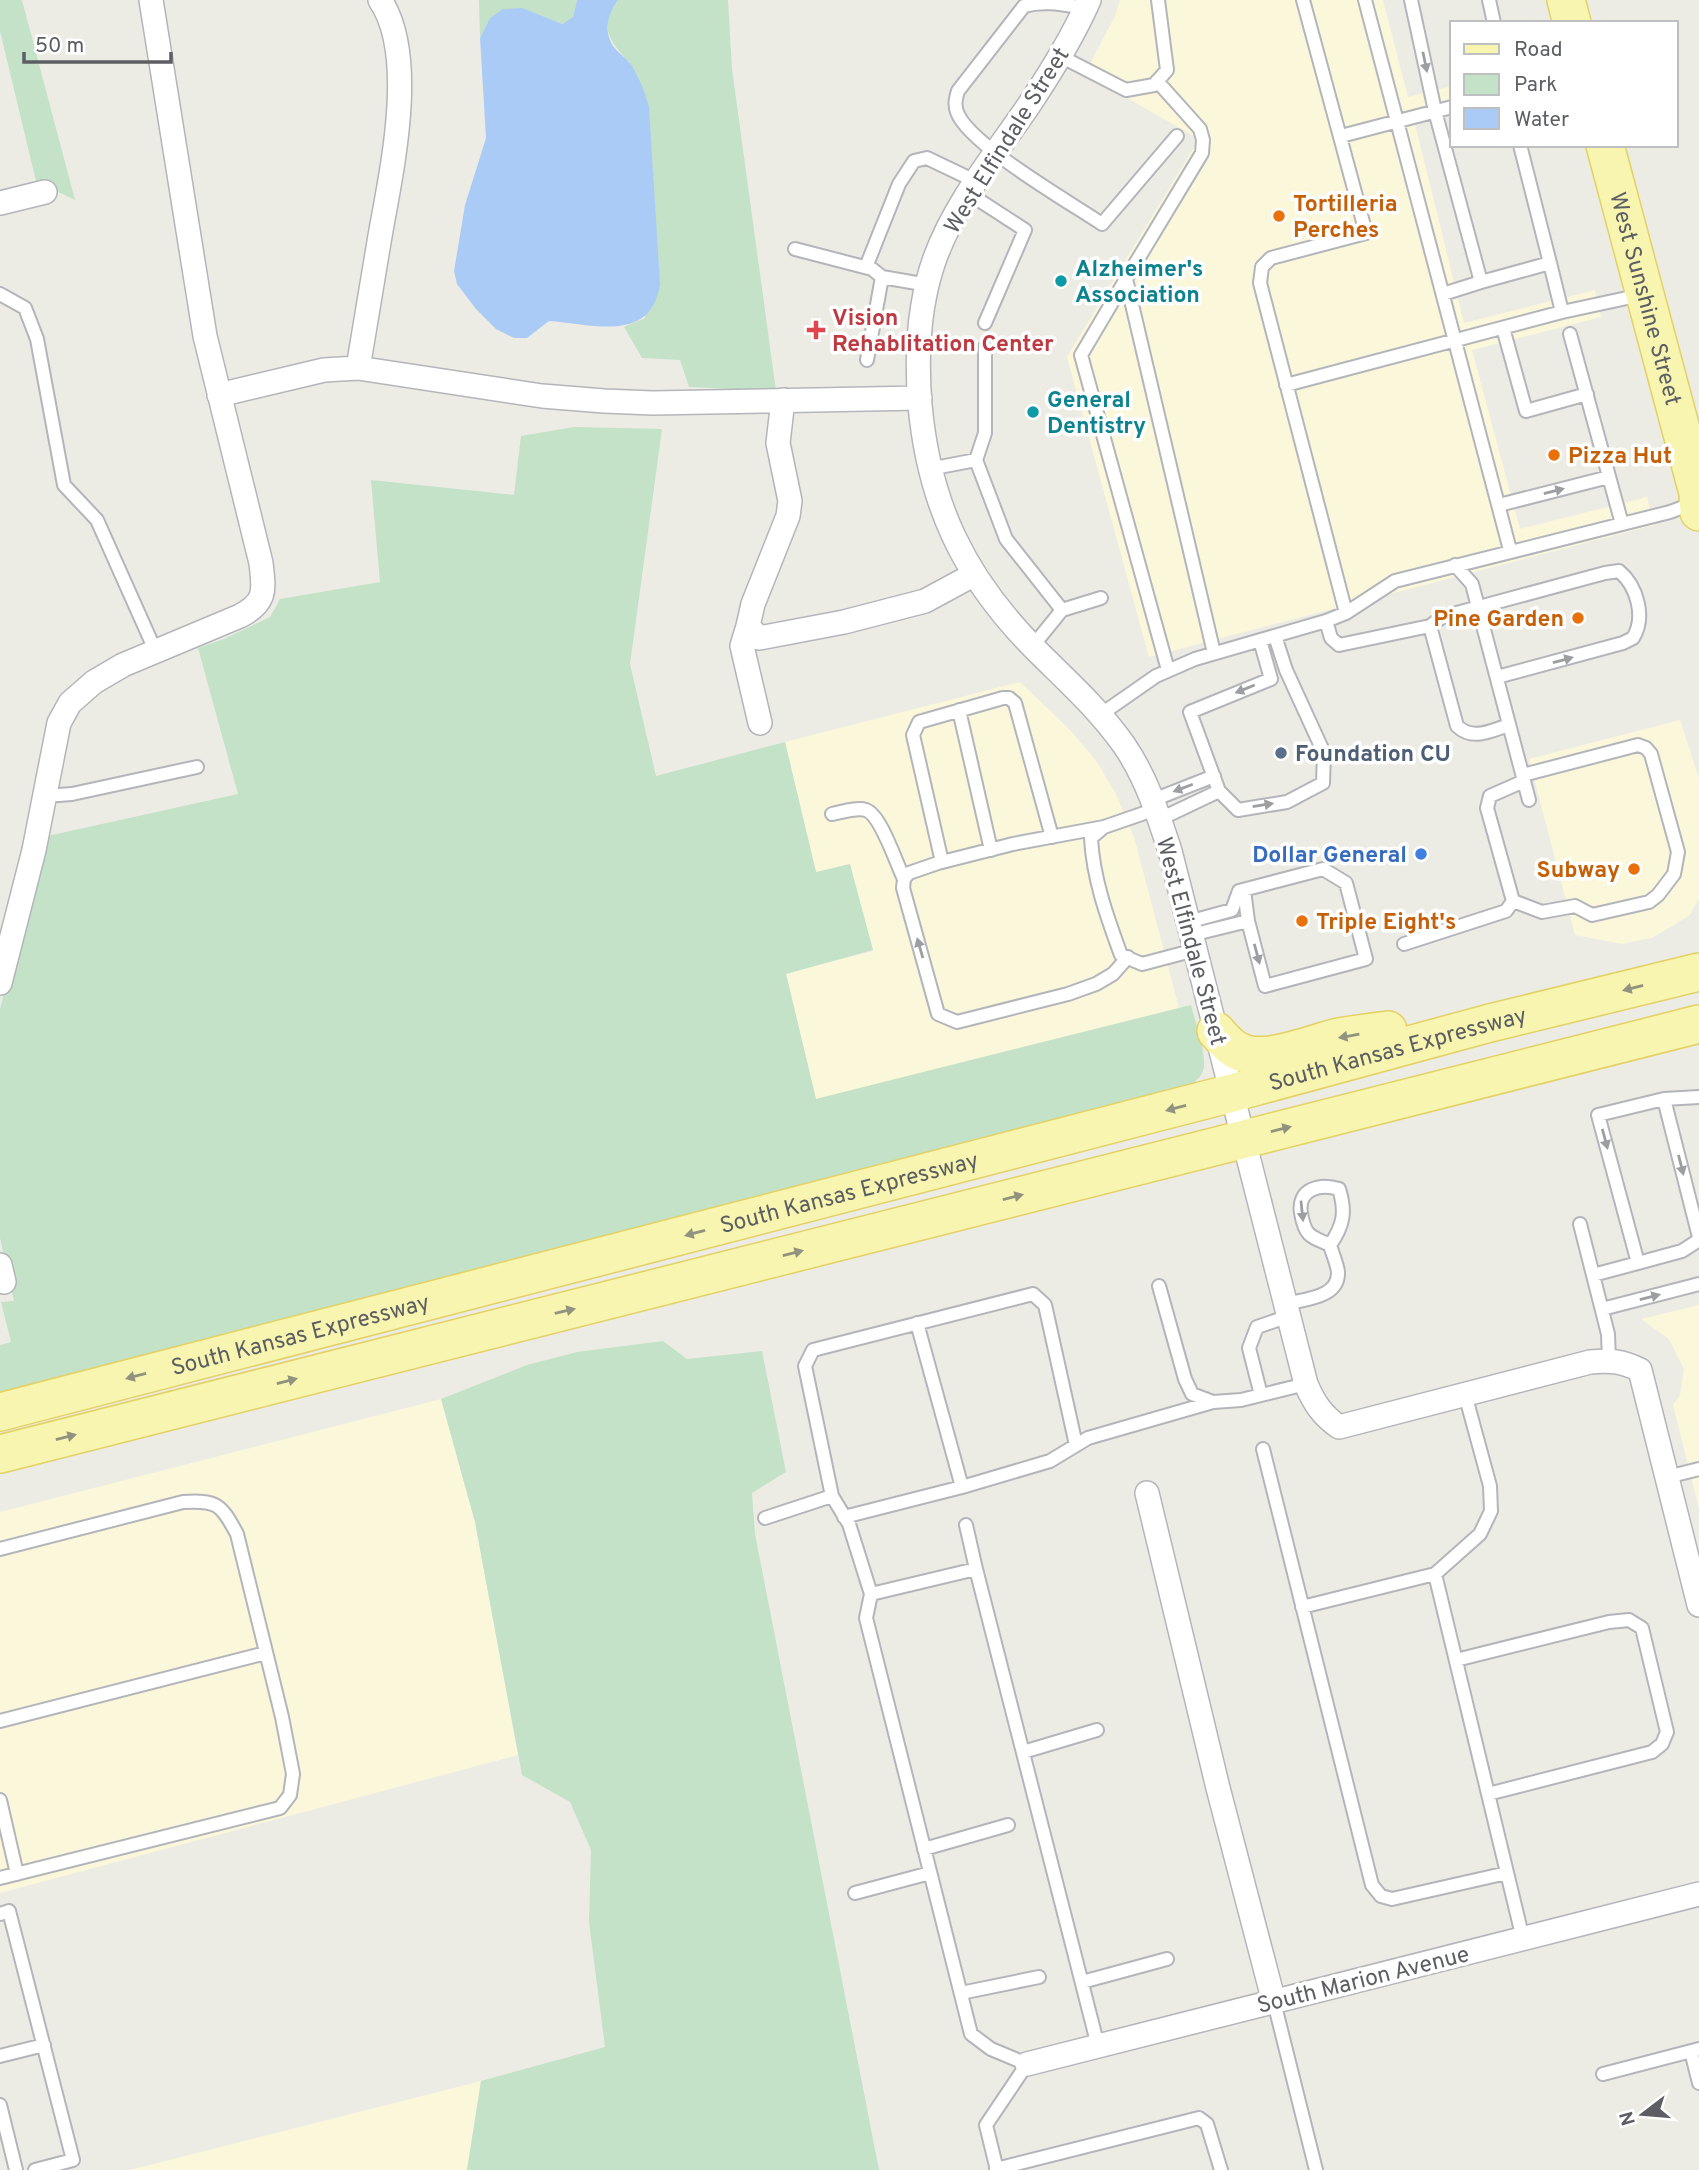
<svg xmlns="http://www.w3.org/2000/svg" width="1699" height="2170" font-family="Overpass,sans-serif">
	<rect width="100%" height="100%" fill="#edece4"/>
	<path fill="#faf7db" d="M1120,0H1383L1408,97L1452,86V114L1415,124L1464,323L1595,290L1601,317L1472,350L1520,529L1647,497L1654,525L1149,657L1067,357L1199,139L1085,74L1115,16Z
		M1020,682L1070,730L1095,759L1116,794L1134,837L1179,1008L816,1099L786,973L873,951L816,872L785,742Z
		M1680,720L1699,778V899L1689,916L1652,938L1622,944L1575,935L1529,759Z
		M1699,1305V1509L1673,1405L1680,1395L1684,1369L1669,1339L1641,1319Z
		M441,1399L475,1522L518,1755L0,1893V1512Z
		M481,2081L467,2170H130Z"/>
	<path fill="#c3e2c7" d="M0,0H22L75,200L36,181L0,31Z
		M479,0H577L573,17L562,24L545,18H490L480,38Z
		M618,0H728L732,69L776,391L689,387L680,360L642,358L624,327L645,318L630,63C609,41 598,27 618,0Z
		M574,427L662,429L630,664L656,776L785,742L816,872L850,864L873,950L786,974L816,1099L1191,1005C1195,1021 1208,1056 1203,1071C1199,1081 1190,1085 1182,1090L0,1400V1345L11,1342L1,1302L14,1301L0,1238V1009L43,837L238,794L198,648L224,639L270,617L280,599L380,582L371,480L514,495L521,436Z
		M663,1341L687,1359L762,1351L786,1472L752,1493L755,1534L879,2170H467L481,2081L605,2047L589,1922L591,1850L570,1802L522,1775L475,1522L441,1399L527,1365L577,1352Z"/>
	<path fill="#aacbf6" d="M577,0H618C608,14 603,30 613,46C618,53 627,58 632,66C640,80 645,92 649,107L660,284C651,344 593,324 549,321L527,338H514L496,329L476,309L457,284L454,271L465,205L486,138L480,38L490,18L503,9L522,8L562,24L573,17Z"/>
	<g fill="none" stroke-linecap="round" stroke-linejoin="round">
		<g stroke="#b4b5ba" stroke-width="16">
			<path id="service" d="M1303,0L1366,233L1271,258L1262,267L1260,283L1346,613
				M1365,0L1510,550
				M1411,0L1435,111L1481,282L1550,263L1562,312
				M1489,0L1494,23
				M1085,8C1065,5 1044,0 1024,6L958,91C956,98 954,104 957,112C968,144 1071,203 1102,224L1177,136
				M1060,56L1126,90L1154,85L1167,70L1158,0
				M1157,81L1200,129L1203,140L1202,153L1126,279L1214,653
				M1341,136L1452,107
				M1520,145L1550,263
				M968,193L1025,230L985,323
				M795,249L872,269L882,277
				M866,267L899,184L914,161L927,158L975,181
				M1126,279L1081,355L1168,670
				M0,294L25,308L37,339L64,485L97,520L155,650
				M1443,294L1481,282
				M1503,328L1526,411L1587,394
				M1570,334L1622,524
				M867,360L882,277L928,285
				M1286,385L1562,312L1641,295
				M976,460L985,433V347
				M929,469L976,460L1006,539L1062,610L1032,647
				M1499,505L1609,477
				M1455,565L1472,584L1529,800
				M1062,610L1101,598
				M1326,621L1331,638L1339,645L1430,626
				M1497,677L1623,643L1633,638C1646,617 1637,586 1619,571L1605,573L1442,617L1430,626L1457,726C1473,741 1490,731 1509,725
				M959,710L991,850
				M1100,715L1156,676L1195,659L1326,621L1346,613L1395,581L1670,512L1694,503
				M1219,791L1190,712L1271,679L1260,640
				M45,796L72,794L197,767
				M1153,800L1214,776
				M1156,809L1104,827L1091,838C1093,878 1107,917 1121,955L1142,964L1195,950
				M832,814C842,812 857,807 866,810C881,815 896,863 904,879
				M1160,819L1219,791L1238,810L1287,802L1323,783L1324,753L1286,670L1275,636
				M1104,827L1013,844L938,863L909,873L904,879L903,888L938,1014L957,1022L1068,994L1096,984L1113,974L1128,957
				M942,862L913,735L919,722L1003,698H1009L1015,703L1052,837
				M1244,890L1248,921
				M1513,901L1542,912L1575,906L1592,915L1649,902L1658,895L1674,874L1678,852L1651,754L1646,748L1638,745L1523,775
				M1188,922L1232,910L1239,891L1323,869L1346,883L1366,959L1265,986L1248,921L1191,935
				M1404,944L1506,911L1513,901L1487,808L1490,796L1524,781
				M1664,1099L1699,1237
				M1580,1224L1608,1334L1609,1360
				M1638,1263L1682,1251L1699,1240
				M1593,1275L1638,1263L1598,1115L1664,1099L1699,1097
				M1159,1286L1185,1379L1192,1394L1213,1402L1241,1400L1306,1384
				M1286,1304C1304,1299 1339,1298 1338,1272C1337,1263 1332,1253 1330,1245C1324,1242 1314,1239 1309,1234C1304,1229 1302,1219 1301,1213C1297,1189 1320,1183 1339,1189C1346,1211 1344,1225 1330,1245
				M1602,1309L1699,1284
				M917,1323L962,1487
				M1465,1394L1490,1486L1491,1511L1480,1534L1435,1574L1523,1939
				M1261,1395L1249,1348L1257,1327L1289,1316
				M1263,1449L1372,1885L1381,1896L1392,1899L1507,1873
				M1667,1477L1699,1469
				M844,1517L962,1487L1050,1461L1088,1438L1213,1402
				M765,1518L832,1496
				M966,1525L976,1569
				M0,1549L183,1502C217,1500 221,1504 237,1534L282,1717L293,1774L290,1795L280,1808L0,1878
				M871,1594L849,1524L832,1496L805,1366L813,1350L1033,1294L1045,1305L1076,1445
				M1302,1607L1435,1574
				M1456,1660L1609,1622L1629,1620L1642,1628L1667,1732L1662,1744L1652,1752L1488,1794
				M0,1721L266,1653
				M1023,1752L1097,1730
				M0,1800L17,1874
				M924,1849L1008,1825
				M855,1893L930,1873
				M0,1914L9,1911L73,2160L35,2170
				M1082,1982L1167,1959
				M961,1993L1039,1977
				M1274,2002L1316,2170
				M1691,2051L1699,2083
				M0,2056L44,2045
				M1603,2074L1699,2049
				M0,2105L16,2170
				M996,2169L1199,2118L1207,2124L1221,2170
				M997,2170L986,2125L1027,2064L991,2049L971,2034L866,1618L871,1594L976,1569L1098,2046"/>
		</g>
		<g stroke="#b4b5ba" stroke-width="26">
			<path id="minor" d="M1089,0C1073,37 1051,72 1029,105C995,155 956,201 935,258C918,305 916,356 920,405C929,504 964,577 1034,648C1065,679 1098,708 1124,745C1146,777 1158,814 1170,851L1306,1384C1314,1403 1322,1415 1339,1427L1590,1362C1610,1360 1622,1361 1640,1370L1699,1605
				M0,203L45,192
				M358,368C365,324 373,280 380,236C391,173 418,56 380,0
				M219,395L324,370L358,368L542,396L604,401L653,403L920,398
				M783,400L778,443L790,501L788,516L753,604L748,626L759,638L844,622L925,601L973,575
				M748,626L742,646L760,723
				M0,983L34,850L59,723L70,703L94,682L123,665L240,616C267,602 264,590 261,563L205,336L151,0
				M0,1265L4,1282
				M1147,1493L1218,1788L1274,2002
				M1027,2064L1699,1894"/>
		</g>
		<g stroke="#e3d166" stroke-width="40">
			<g id="primary">
				<path d="M1566,0L1572,23"/>
				<path id="s1" d="M1605,145L1698,493L1699,512"/>
				<path d="M1216,1031C1225,1041 1233,1051 1246,1054C1272,1061 1313,1043 1339,1037C1355,1034 1371,1032 1388,1030"/>
				<path id="s2" d="M0,1412L1232,1093L1490,1023L1699,972"/>
				<path d="M0,1454L1699,1024"/>
			</g>
		</g>
		<use href="#service" stroke="#fff" stroke-width="12"/>
		<use href="#minor" stroke="#fff" stroke-width="23"/>
		<use href="#primary" stroke="#f7f5af" stroke-width="37"/>
	</g>
	<defs><path id="oneway-solid" d="M-6-.8H1V-3.2L6.5 0L1 3.2V.8H-6Z" transform="scale(1.75)"/></defs>
	<g fill="#9d9ea1">
		<use href="#oneway-solid" transform="translate(1425 62) rotate(78)"/>
		<use href="#oneway-solid" transform="translate(1554 491) rotate(-14)"/>
		<use href="#oneway-solid" transform="translate(1563 660) rotate(-15)"/>
		<use href="#oneway-solid" transform="translate(1245 689) rotate(158)"/>
		<use href="#oneway-solid" transform="translate(1183 788) rotate(159)"/>
		<use href="#oneway-solid" transform="translate(1263 805) rotate(-9)"/>
		<use href="#oneway-solid" transform="translate(920 948) rotate(-106)"/>
		<use href="#oneway-solid" transform="translate(1257 954) rotate(75)"/>
		<use href="#oneway-solid" transform="translate(1605 1139) rotate(75)"/>
		<use href="#oneway-solid" transform="translate(1681 1165) rotate(76)"/>
		<use href="#oneway-solid" transform="translate(1302 1211) rotate(84)"/>
		<use href="#oneway-solid" transform="translate(1650 1297) rotate(-14)"/>
	</g>
	<g fill="#92937e">
		<use href="#oneway-solid" transform="translate(1633 988) rotate(166)"/>
		<use href="#oneway-solid" transform="translate(1349 1036) rotate(170)"/>
		<use href="#oneway-solid" transform="translate(1176 1108) rotate(165)"/>
		<use href="#oneway-solid" transform="translate(1281 1129) rotate(-14)"/>
		<use href="#oneway-solid" transform="translate(1013 1197) rotate(-14)"/>
		<use href="#oneway-solid" transform="translate(695 1233) rotate(165)"/>
		<use href="#oneway-solid" transform="translate(793 1253) rotate(-14)"/>
		<use href="#oneway-solid" transform="translate(565 1311) rotate(-13)"/>
		<use href="#oneway-solid" transform="translate(136 1376) rotate(165)"/>
		<use href="#oneway-solid" transform="translate(287 1381) rotate(-14)"/>
		<use href="#oneway-solid" transform="translate(66 1437) rotate(-14)"/>
	</g>
	<g fill="#e8710a" stroke="#fff" stroke-width="2.5">
		<circle cx="1279" cy="216" r="7"/>
		<circle cx="1554" cy="455" r="7"/>
		<circle cx="1578" cy="618" r="7"/>
		<circle cx="1634" cy="869" r="7"/>
		<circle cx="1302" cy="921" r="7"/>
	</g>
	<g fill="#0f9aa8" stroke="#fff" stroke-width="2.5">
		<circle cx="1061" cy="281" r="7"/>
		<circle cx="1033" cy="412" r="7"/>
	</g>
	<path fill="#e0444e" stroke="#fff" stroke-width="2.5" d="M812.5 319.5h7v7h7v7h-7v7h-7v-7h-7v-7h7z"/>
	<circle fill="#5c6f8a" stroke="#fff" stroke-width="2.5" cx="1281" cy="753" r="7"/>
	<circle fill="#3f7fe0" stroke="#fff" stroke-width="2.5" cx="1421" cy="854" r="7"/>
	<g text-anchor="middle" stroke-width="7" stroke-linejoin="round" paint-order="stroke">
		<g font-size="23" fill="#5c5e63" stroke="#fff">
			<text transform="translate(1006 140) rotate(-58)" y="8">West Elfindale Street</text>
			<text dy="8" stroke="none"><textPath href="#s1" startOffset="159">West Sunshine Street</textPath></text>
			<text transform="translate(1192 941) rotate(75)" y="8">West Elfindale Street</text>
			<text dy="8" stroke="none"><textPath href="#s2" startOffset="1444">South Kansas Expressway</textPath></text>
			<text dy="8" stroke="none"><textPath href="#s2" startOffset="877">South Kansas Expressway</textPath></text>
			<text dy="8" stroke="none"><textPath href="#s2" startOffset="310">South Kansas Expressway</textPath></text>
			<text transform="translate(1363 1979) rotate(-14)" y="8">South Marion Avenue</text>
		</g>
		<g font-size="23" font-weight="bold" fill="#c56008" stroke="#fff" text-anchor="start">
			<text x="1293" y="211">Tortilleria<tspan x="1293" dy="26">Perches</tspan></text>
			<text x="1568" y="463">Pizza Hut</text>
			<text x="1564" y="626" text-anchor="end">Pine Garden</text>
			<text x="1620" y="877" text-anchor="end">Subway</text>
			<text x="1316" y="929">Triple Eight's</text>
		</g>
		<g font-size="23" font-weight="bold" fill="#0d838f" stroke="#fff" text-anchor="start">
			<text x="1075" y="276">Alzheimer's<tspan x="1075" dy="26">Association</tspan></text>
			<text x="1047" y="407">General<tspan x="1047" dy="26">Dentistry</tspan></text>
		</g>
		<g font-size="23" font-weight="bold" fill="#be3a42" stroke="#fff" text-anchor="start">
			<text x="832" y="325">Vision<tspan x="832" dy="26">Rehablitation Center</tspan></text>
		</g>
		<g font-size="23" font-weight="bold" fill="#4e5e75" stroke="#fff" text-anchor="start">
			<text x="1295" y="761">Foundation CU</text>
		</g>
		<g font-size="23" font-weight="bold" fill="#366cbe" stroke="#fff" text-anchor="end">
			<text x="1407" y="862">Dollar General</text>
		</g>
	</g>
	<rect x="1450" y="21" width="228" height="126" fill="#ffffff" stroke="#bebfc1" stroke-width="2"/>
	<rect x="1464" y="44" width="35" height="10" fill="#f7f5af" stroke="#bebfc1" stroke-width="2"/>
	<text x="1514" y="56" font-size="21" fill="#5c5e63">Road</text>
	<rect x="1464" y="74" width="35" height="21" fill="#c3e2c7" stroke="#bebfc1" stroke-width="2"/>
	<text x="1514" y="91" font-size="21" fill="#5c5e63">Park</text>
	<rect x="1464" y="108" width="35" height="21" fill="#aacbf6" stroke="#bebfc1" stroke-width="2"/>
	<text x="1514" y="126" font-size="21" fill="#5c5e63">Water</text>
	<g transform="translate(1643 2114) rotate(254)" stroke="#ffffff" stroke-width="5" paint-order="stroke">
	<path d="M0-5L12 26L0 18L-12 26Z" fill="#5c5e63"/>
	<text y="-10" font-size="19" font-weight="bold" text-anchor="middle" fill="#5c5e63">N</text>
	</g>
	<path d="M24 52v10h147v-10" fill="none" stroke="#5c5e63" stroke-width="3.5"/>
	<text x="35" y="52" font-size="21" fill="#5c5e63" stroke="#ffffff" stroke-width="5" paint-order="stroke">50 m</text>
</svg>
